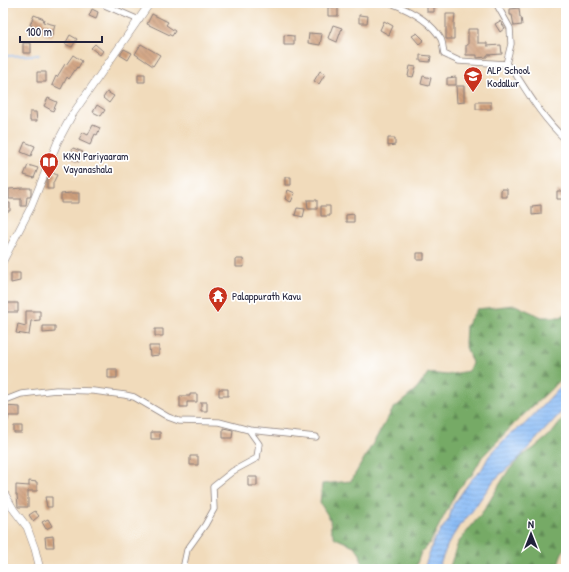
<svg xmlns="http://www.w3.org/2000/svg" width="569" height="572" font-family="'Patrick Hand',sans-serif">
	<defs>
		<pattern id="forest-firs" width="22" height="20" patternUnits="userSpaceOnUse"><rect width="22" height="20" fill="#76aa66"/><path d="M5 1l3.5 6h-7zM16 11l3.5 6h-7z" fill="#608a55"/></pattern>
		<pattern id="water-rules" width="6" height="5" patternUnits="userSpaceOnUse"><rect width="6" height="5" fill="#89bbf6"/><path d="M0 2.5h6" fill="none" stroke="#76a0d4"/></pattern>
		<pattern id="building-back-hatch" width="6" height="6" patternUnits="userSpaceOnUse"><rect width="6" height="6" fill="#d0a07d"/><path d="M-1 5l2 2M0 0l6 6M5-1l2 2" fill="none" stroke="#a88268"/></pattern>
	</defs>
	<rect width="100%" height="100%" fill="#fff"/>
	<filter id="ink" filterUnits="userSpaceOnUse"><feTurbulence type="fractalNoise" baseFrequency=".025" numOctaves="2"/><feDisplacementMap in="SourceGraphic" scale="8" xChannelSelector="R" yChannelSelector="G"/><feConvolveMatrix kernelMatrix="1 2 1 2 8 2 1 2 1" color-interpolation-filters="sRGB"/></filter>
	<filter id="wash" filterUnits="userSpaceOnUse"><feTurbulence type="fractalNoise" baseFrequency=".012" numOctaves="4" result="noise"/><feDisplacementMap in="SourceGraphic" scale="16" xChannelSelector="R" yChannelSelector="G"/><feGaussianBlur stdDeviation="0.9" result="paint"/><feColorMatrix in="noise" values="0 0 0 0 0 0 0 0 0 0 0 0 0 0 0 0 0 1.4 0 .05"/><feComposite in="paint" operator="in"/></filter>
	<g filter="url(#wash)">
		<rect width="100%" height="100%" fill="#f1dbbb"/>
		<path fill="url(#forest-firs)" stroke="#4c6650" d="M515,305L542,317H561L566,313V375L517,421L482,457L472,475L458,489L430,543L421,552L415,569H361L362,563L360,554L354,546L335,538L331,530L330,519L320,503L322,484L351,481L393,409L417,389L428,373L447,375L468,371L472,363L465,344L466,326L477,309Z
			M566,415V548C560,553 559,562 558,569H449L458,543L484,510L508,471L523,455L533,449L552,433Z"/>
		<path fill="url(#water-rules)" stroke="#566e98" d="M566,381V407L517,460L494,480L470,514L459,526L448,544L438,569H424L434,540L449,519L453,505L471,480L482,469L489,456L510,434L524,425Z"/>
		<g fill="none" stroke-linecap="round" stroke-linejoin="round">
			<path stroke="#89bbf6" stroke-width="1.5" d="M3,56L39,55"/>
		</g>
		<g id="blocks">
			<path fill="url(#building-back-hatch)" d="M427,4H434V12H427Z
				M328,7H338V16H328Z
				M519,8L520,17H521L522,25L514,26L512,15H510V9Z
				M92,9L98,12L96,19L89,16Z
				M152,14L168,22L166,25L175,31L172,36L147,24Z
				M446,14H455L454,23V39H446Z
				M34,15L44,19L43,22L55,25L52,36L43,34L44,31L30,25Z
				M359,15L368,16L367,23H359Z
				M384,21L393,26L389,35L380,30Z
				M500,21L505,28L500,32L495,24Z
				M333,25L342,28L337,42L328,38Z
				M468,29H478V43H487V46L501,45L502,54L487,55V57L477,58V55H466V45H468Z
				M309,33L322,34L320,45L308,43Z
				M417,33L424,40L419,44L412,36Z
				M70,35L77,39L72,47L65,44Z
				M284,35L294,36V45H284Z
				M23,43H31V53H23Z
				M95,44L103,51L100,55L91,48Z
				M141,44L160,55L153,66L135,54Z
				M124,49L132,53L128,60L120,55Z
				M73,55L82,61L78,68L77,67L69,79L67,77L61,89L52,85L56,76L57,77L65,64L66,65Z
				M420,55L431,56L430,62L420,61Z
				M410,66L416,67L413,77L408,76Z
				M320,71L325,74L319,84L314,81Z
				M37,72H46V82H37Z
				M138,74H145V82H138Z
				M423,76L431,78L429,86L421,84Z
				M456,77V85H447V78Z
				M456,86H464V102L457,103Z
				M107,92L114,96L109,103L103,98Z
				M48,98L57,102L53,111L44,106Z
				M476,102H491V109H476Z
				M97,105L105,110L101,116L93,112Z
				M30,112H36L37,121H30Z
				M93,125L100,128L97,135L95,134L90,145L79,140L82,132L88,135Z
				M388,138H395V145L388,146Z
				M25,142L35,146L31,156L21,152Z
				M73,148L83,152L79,162L69,157Z
				M28,165L38,168L34,178L24,175Z
				M51,172L57,175L53,183V189H47V180Z
				M285,177H291V185H285Z
				M23,188H31V195L30,197H27L26,206H21V199H9V189Z
				M501,189H507V197H501Z
				M288,190L295,193L291,202L285,199Z
				M557,191H565V199H557Z
				M71,193H79V203H61V194Z
				M307,200H317V209H308Z
				M3,203H10V211H3Z
				M541,205V214L532,215V206Z
				M321,206H330V216H321Z
				M297,208L305,209L303,217L295,215Z
				M354,214V222H346V215Z
				M417,253H424V260H417Z
				M236,259H243L244,267H236Z
				M11,273H20V281L11,283Z
				M4,303H18V312H4Z
				M26,311H40V320L31,321L29,335L16,333L18,324L26,326Z
				M43,326H55V332L43,333Z
				M155,329H163V336H155Z
				M149,346H159V355L150,356Z
				M108,369H117V378H108Z
				M219,389H228V396H219Z
				M190,394H197V402H187V407H180V396H190Z
				M201,402H207V411H201Z
				M3,406L20,407V416H8V420H3Z
				M14,426H22V433H14Z
				M223,428L233,430L232,438H223Z
				M151,432H160V439H151Z
				M190,456H198V465H190Z
				M248,477H257V486H248Z
				M29,481L37,482V491H28V507H18L17,495H16V485L29,486Z
				M45,497H52V507H47Z
				M35,511L39,516L33,521L29,515Z
				M48,519L52,526L46,529L42,522Z
				M53,536L54,547H46L45,537Z"/>
		</g>
	</g>
	<g filter="url(#ink)">
		<use href="#blocks" fill-opacity="0" stroke="#8a7e7b" stroke-width="1"/>
		<g fill="none" stroke-linecap="round" stroke-linejoin="round">
			<g stroke="#8a7e7b" stroke-width="7">
				<path id="minor" d="M100,3L139,20
					M391,3C409,10 431,21 441,39C443,43 443,50 444,54L459,61L506,64L513,70C529,95 544,120 566,140
					M496,3L510,28L511,44L506,64
					M3,401L21,394L56,390L93,391L125,395L134,397L168,417L179,421L219,422L249,430L259,444L257,458L233,471L213,487L214,509L205,525L187,550L183,569
					M249,430L316,437"/>
			</g>
			<g stroke="#8a7e7b" stroke-width="8">
				<path id="major" d="M3,261L31,207L58,141L72,115L150,3
					M3,491L14,510L27,527L35,549L40,569"/>
			</g>
			<use href="#minor" stroke="#fff" stroke-width="5.5"/>
			<use href="#major" stroke="#fff" stroke-width="7"/>
		</g>
	</g>
	<defs>
		<g id="school-pin" transform="scale(1)"><path d="M0 17L-7.5 6A9.5 9.5 0 1 1 7.5 6Z" fill="#c8321e" stroke="#fff"/><path d="M0-5L7-2L0 1L-7-2ZM-4 1L0 2.5L4 1V4Q0 6-4 4Z" fill="#fff"/></g>
		<g id="library-pin" transform="scale(1)"><path d="M0 17L-7.5 6A9.5 9.5 0 1 1 7.5 6Z" fill="#c8321e" stroke="#fff"/><path d="M-6-4Q-3-5.5-.7-3.5V5Q-3 3-6 4ZM6-4Q3-5.5 .7-3.5V5Q3 3 6 4Z" fill="#fff"/></g>
		<g id="temple-pin" transform="scale(1)"><path d="M0 17L-7.5 6A9.5 9.5 0 1 1 7.5 6Z" fill="#c8321e" stroke="#fff"/><path d="M0-6L5-2H3V0L6.5 2.5H4V6H1.5V3h-3V6H-4V2.5H-6.5L-3 0V-2H-5Z" fill="#fff"/></g>
	</defs>
	<g fill-rule="evenodd">
		<use href="#school-pin" x="473" y="76"/>
		<use href="#library-pin" x="49" y="162"/>
		<use href="#temple-pin" x="218" y="296"/>
	</g>
	<g text-anchor="middle" stroke-width="3.5" stroke-linejoin="round" paint-order="stroke">
		<g font-size="11" fill="#22223b" stroke="#fff" text-anchor="start">
			<text x="487" y="74">ALP School<tspan x="487" dy="13">Kodallur</tspan></text>
			<text x="63" y="160">KKN Pariyaaram<tspan x="63" dy="13">Vayanashala</tspan></text>
			<text x="232" y="300">Palappurath Kavu</text>
		</g>
	</g>
	<rect width="569" height="572" fill="none" stroke="#fff" stroke-width="16"/>
	<g transform="translate(531 534)" stroke="#ffffff" stroke-width="3" paint-order="stroke">
	<path d="M0-3L7 15L0 10L-7 15Z" fill="#22223b"/>
	<text y="-6" font-size="11" font-weight="bold" text-anchor="middle" fill="#22223b">N</text>
	</g>
	<path d="M20 36v6h82v-6" fill="none" stroke="#22223b" stroke-width="2"/>
	<text x="26" y="36" font-size="12" fill="#22223b" stroke="#ffffff" stroke-width="3" paint-order="stroke">100 m</text>
</svg>
